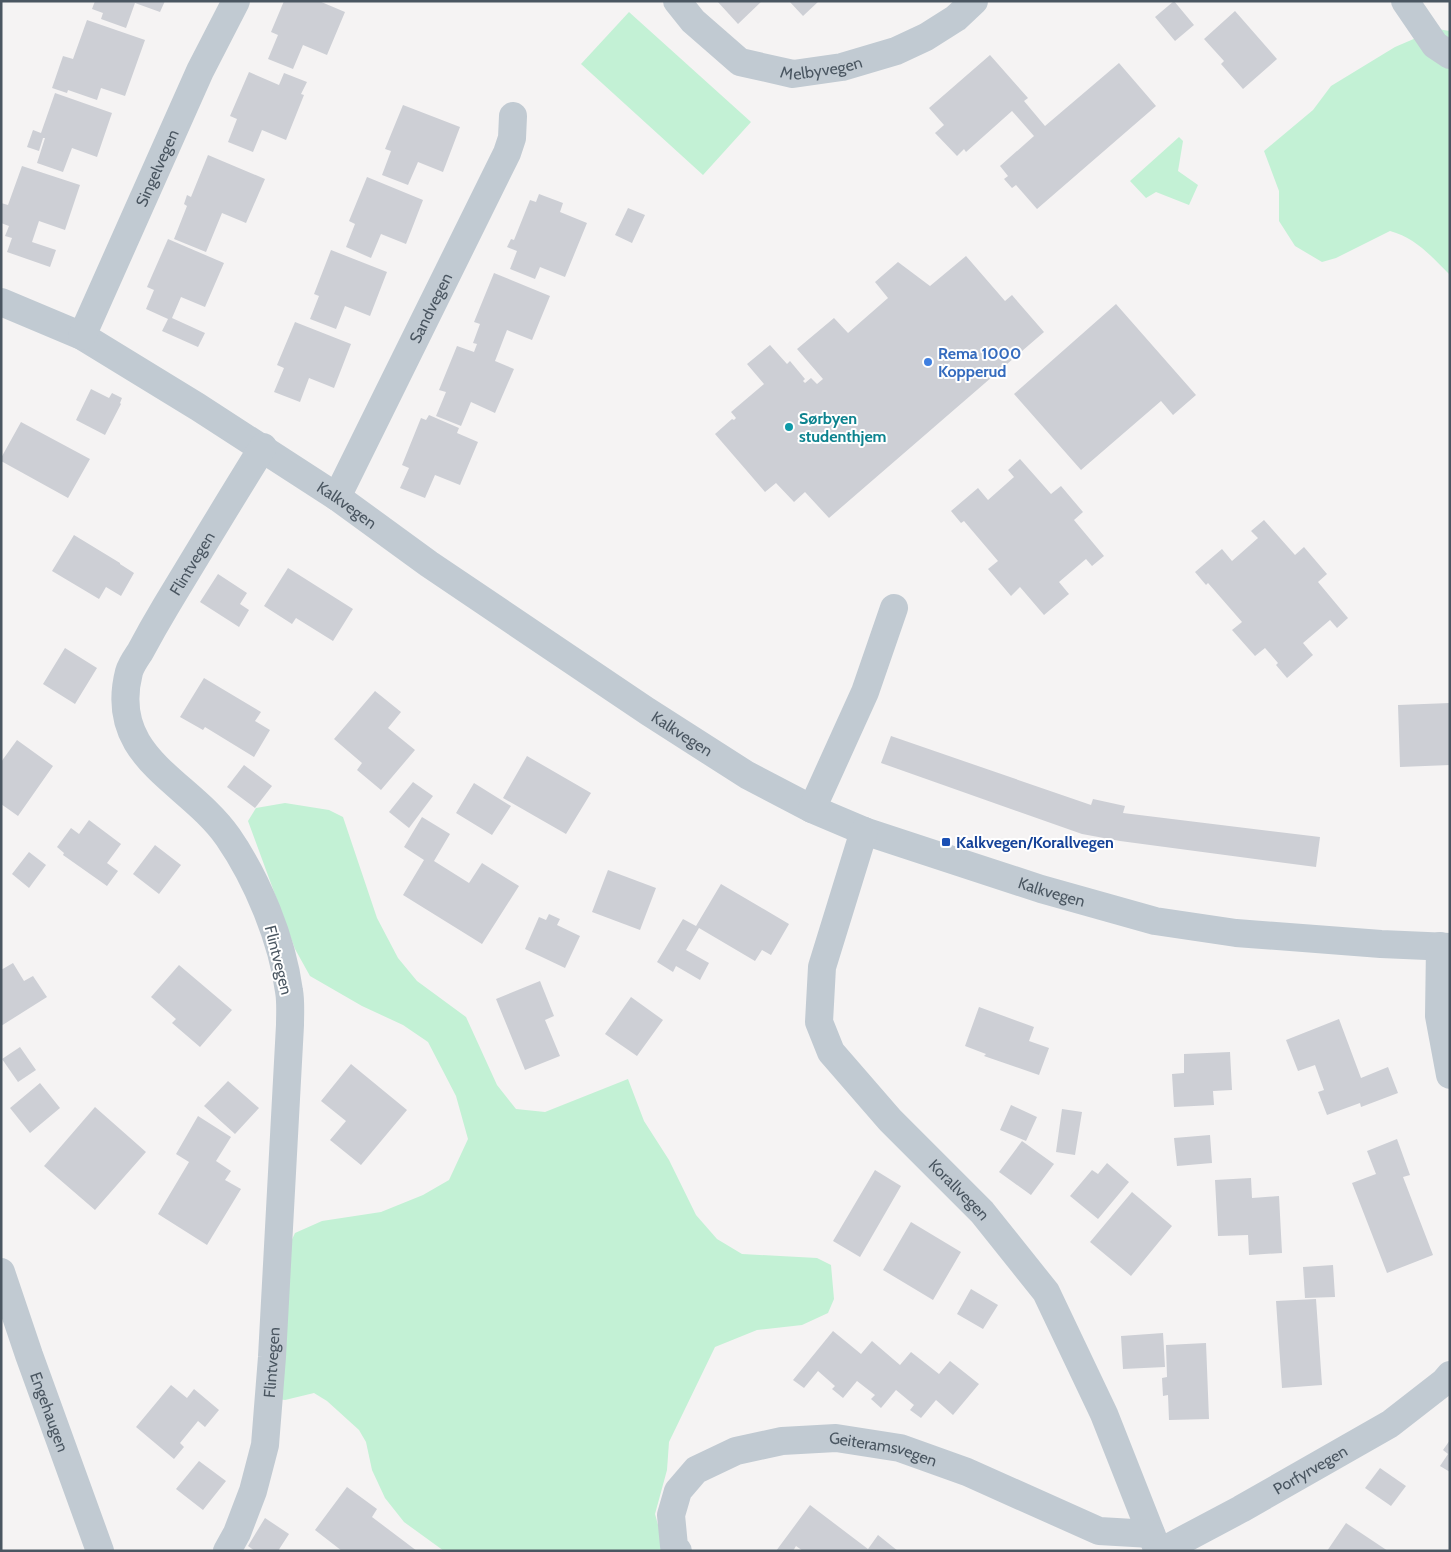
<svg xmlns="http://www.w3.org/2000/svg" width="1451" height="1552" font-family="Cabin,sans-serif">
	<rect width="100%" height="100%" fill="#f5f3f3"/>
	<path fill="#c3f1d5" d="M629,12L751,122L703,175L581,64Z
		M1437,29L1450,31V275C1431,256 1416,238 1390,231L1336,258L1322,262L1295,246L1279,221V191L1264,151L1313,110L1331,86L1395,47Z
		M1179,137L1183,141L1178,171L1198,185L1189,205L1156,192L1146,198L1130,181Z
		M285,803L329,810L343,817L377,918L398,958L417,981L466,1017L497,1085L516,1109L545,1112L628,1079L644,1121L669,1160L696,1215L717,1239L742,1254L817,1258L831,1265L834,1299L828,1313L802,1325L757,1330L715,1347L669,1442L667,1470L655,1514L663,1543L667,1551H444L404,1522L385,1498L372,1470L366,1442L359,1430L327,1401L314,1393L285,1400L270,1398L289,1246L295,1233L322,1221L381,1212L423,1195L449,1180L468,1139L456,1096L428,1042L403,1025L362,1006L310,976L295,949L248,821L256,808Z"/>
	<path fill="#cdcfd5" d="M95,1H165L160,12L135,3L126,28L101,19L103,13L92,9Z
		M284,1H319L345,12L327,55L303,45L293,69L268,59L278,35L271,32Z
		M717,1H762L738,24Z
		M789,1H819L803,16Z
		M1174,1L1194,25L1175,41L1155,17Z
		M1235,11L1277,59L1243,89L1221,64L1224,61L1204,39Z
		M87,20L145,40L125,96L101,88L97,100L68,90L67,93L52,88L63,56L73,59Z
		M990,55L1028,98L1024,101L1045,126L1119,63L1156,106L1037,209L1016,185L1012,188L1004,179L1008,176L1000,166L1034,136L1012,111L966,152L964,149L957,156L935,133L944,125L929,108Z
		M249,72L279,85L284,73L307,82L301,94L304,95L286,140L262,130L253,152L228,142L237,119L230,116Z
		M55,93L112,113L97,157L72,148L63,172L37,163L45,138H43L39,151L27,147L33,130L41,133Z
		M403,105L460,127L443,172L418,162L408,185L382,175L391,151L385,149Z
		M208,155L265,179L246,223L222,213L206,252L174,239L187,206L184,204L187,195L191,197Z
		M22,166L80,185L65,230L39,221L32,242L56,250L50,267L7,252L12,238L5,236L9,226L1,223V203L8,205Z
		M367,177L423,200L406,244L381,234L371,258L346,247L355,224L349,221Z
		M539,194L563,203L560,212L587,223L565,277L540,267L535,279L510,269L517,251L507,247L511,239L514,240L530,200L536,202Z
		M628,208L645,215L632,243L615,235Z
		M168,239L224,263L205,307L181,297L172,318L205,333L198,347L162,331L168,319L146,309L154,290L147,287Z
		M331,250L387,272L370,316L345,306L336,329L310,319L319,296L314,294Z
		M966,256L1005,301L1012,295L1044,332L829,518L805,492L794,502L776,483L765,492L715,434L732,419L734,420L736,418L731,412L764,384L747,364L770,345L787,364L790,361L805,379L803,381L805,383L811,378L817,384L823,379L797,349L834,318L848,333L888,298L875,282L898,262L930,286Z
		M494,273L550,296L532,340L507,330L495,361L514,369L495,413L471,402L461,426L436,416L446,392L439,390L457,346L474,352L477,344L473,343L480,324L474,322Z
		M1116,304L1196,395L1173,415L1161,401L1081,470L1014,394Z
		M295,322L351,344L334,388L309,378L300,402L274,392L284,368L277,365Z
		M91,389L109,398L112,393L122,398L120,403L121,404L105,435L76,420Z
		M429,415L459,428L457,433L478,442L460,485L435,475L425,498L400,488L409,468L402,465L421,418L426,420Z
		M21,422L90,459L68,498L1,461V458Z
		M1020,459L1051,494L1061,486L1083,512L1074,520L1104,556L1092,566L1086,559L1059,582L1069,594L1044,615L1020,587L1011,596L988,569L998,561L964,521L961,523L951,511L978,488L988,500L1014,477L1008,470Z
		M1264,520L1295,555L1304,547L1327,574L1318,582L1348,618L1337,628L1330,620L1303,643L1313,655L1287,678L1276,665L1278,663L1265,648L1255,656L1232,630L1242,622L1208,583L1206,585L1195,572L1222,549L1232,561L1258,538L1251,531Z
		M74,535L120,563V564L134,573L121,596L106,587L99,599L52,571Z
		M288,568L353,609L333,641L296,618L292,624L264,606Z
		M218,574L247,593L240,604L249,610L239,627L200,602Z
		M65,648L97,668L75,704L43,684Z
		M204,678L261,712L255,721L270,730L254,757L205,727L203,730L180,717Z
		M375,691L401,712L388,728L415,750L381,790L357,770L362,763L334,739Z
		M1450,703V765L1400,767L1398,705Z
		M891,736L1091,805L1093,799L1125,806L1123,813L1320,837L1316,867L1120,841L1082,834L881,763Z
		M17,740L53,766L18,816L1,804V762Z
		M527,756L591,793L566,834L503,798Z
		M244,765L272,786L255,808L227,787Z
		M413,782L433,796L409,828L389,812Z
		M474,783L511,806L492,835L456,813Z
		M422,817L450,834L434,861L469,883L482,863L519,886L482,944L403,895L424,860L404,847Z
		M89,820L121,844L107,863L118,871L107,886L63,855L64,853L57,847L71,828L79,834Z
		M155,845L181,865L159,894L133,874Z
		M29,852L46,865L29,888L12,874Z
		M608,870L656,888L640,930L592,912Z
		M721,884L789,924L771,955L762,950L755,961L699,928L686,950L709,963L700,980L676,966L673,972L657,962L683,919L696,926Z
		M549,914L560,919L557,925L580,936L565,968L525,949L539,917L546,920Z
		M13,963L24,981L33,976L47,997L1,1026V970Z
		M179,965L232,1010L200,1047L172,1023L176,1019L151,997Z
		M540,981L554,1016L545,1020L560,1056L525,1070L496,999Z
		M631,997L663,1020L637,1056L605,1034Z
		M979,1007L1034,1027L1029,1041L1049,1048L1039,1075L984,1056L986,1054L965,1046Z
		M1339,1019L1361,1078L1388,1067L1398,1093L1361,1107L1360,1103L1327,1115L1318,1092L1324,1090L1315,1065L1298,1071L1286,1040Z
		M20,1047L36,1070L18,1082L2,1059Z
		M1230,1052L1232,1090L1213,1091L1214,1105L1174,1107L1172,1074L1184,1073V1054Z
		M351,1064L407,1110L361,1165L330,1140L346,1121L321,1101Z
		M228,1081L259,1108L235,1134L204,1106Z
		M40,1083L60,1108L30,1133L10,1108Z
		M1011,1105L1037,1117L1026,1141L1000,1130Z
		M95,1107L146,1152L95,1210L44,1166Z
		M1062,1109L1082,1112L1075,1155L1056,1152Z
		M198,1116L231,1137L216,1161L231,1171L225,1180L241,1189L207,1245L158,1214L189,1162L176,1154Z
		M1210,1135L1212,1163L1177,1166L1174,1138Z
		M1397,1139L1410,1175L1403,1177L1433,1255L1387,1273L1352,1183L1376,1174L1367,1151Z
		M1022,1141L1054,1164L1031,1195L999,1172Z
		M1107,1163L1129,1182L1098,1219L1070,1196L1092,1170L1098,1174Z
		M875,1170L901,1186L860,1257L833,1241Z
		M1251,1178L1252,1198L1279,1196L1282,1253L1249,1255L1248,1235L1218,1236L1215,1180Z
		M1132,1192L1172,1226L1131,1276L1090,1242Z
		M911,1222L961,1252L933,1300L883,1270Z
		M1333,1265L1335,1297L1305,1298L1303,1267Z
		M971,1289L998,1305L983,1329L957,1314Z
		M1316,1299L1322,1385L1282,1388L1276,1301Z
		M833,1331L861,1354L872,1341L900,1365L911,1352L939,1374L950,1361L979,1384L953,1415L936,1400L921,1418L910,1410L914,1405L896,1390L881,1408L871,1399L875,1395L857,1381L843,1398L832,1389L835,1386L818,1371L804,1388L793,1380Z
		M1163,1333L1165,1367L1123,1369L1121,1336Z
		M1206,1343L1209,1419L1169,1420L1168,1395L1163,1396L1162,1378L1167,1377L1166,1345Z
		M171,1385L187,1398L194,1389L219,1410L205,1427L198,1421L180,1443L184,1447L174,1459L136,1427Z
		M1450,1440V1472L1440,1466L1448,1454L1443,1450Z
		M199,1461L226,1481L203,1510L176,1489Z
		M1380,1468L1406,1486L1391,1506L1365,1488Z
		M347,1487L377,1509L372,1517L417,1551H342L315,1530Z
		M810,1505L868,1549L878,1535L898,1551H803L796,1546L793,1551H776Z
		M265,1518L289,1534L278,1551H255L248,1546Z
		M1346,1523L1388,1551H1327Z"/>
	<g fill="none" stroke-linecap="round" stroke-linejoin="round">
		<g stroke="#c1cad2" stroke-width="28">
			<path id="s1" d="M677,1L693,21L740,62L793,74L842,67L896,51L926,37L956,18L974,1"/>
			<path d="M1405,1L1435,45L1450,55"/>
			<path id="s2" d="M1,302L82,336L198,407L337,497L429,564L647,711L747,775L812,809L864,831L937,855L1041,889L1155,921L1236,933L1381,944L1450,947"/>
			<path id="s3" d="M82,336L200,71L236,1"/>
			<path id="s4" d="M337,497L507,153L512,138L513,116"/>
			<path d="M812,809L865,692L894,608"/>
			<path id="s5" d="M864,831L822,967L819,1022L831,1052L890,1120L982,1212L1046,1292L1104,1414L1158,1551"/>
			<path d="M1440,946L1439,1016L1450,1075"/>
			<path id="s6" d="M1,1272L29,1355L100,1551"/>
			<path id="s7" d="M227,1551L237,1533L253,1491L265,1445L272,1357L290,1025C290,1014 291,1002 289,991C282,939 257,879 228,837C188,780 107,758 129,672C131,665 136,658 140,652C148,637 157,621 166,606C198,553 230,500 263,447"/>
			<path id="s8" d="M678,1551L674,1546L671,1515L678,1491L696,1470L736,1451L782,1441L836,1438L900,1448L967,1472L1099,1531L1151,1534"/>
			<path id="s9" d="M1162,1551L1241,1509L1390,1424L1444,1382L1450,1375"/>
		</g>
	</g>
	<circle fill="#3f7fe0" stroke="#fff" stroke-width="2" cx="928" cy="362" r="5"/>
	<circle fill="#0f9aa8" stroke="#fff" stroke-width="2" cx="789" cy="427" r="5"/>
	<rect fill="#1a4fb4" stroke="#fff" stroke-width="2" x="941" y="837" width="10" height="10" rx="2.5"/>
	<g text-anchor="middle" stroke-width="4" stroke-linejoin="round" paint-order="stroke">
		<g font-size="16" fill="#4a5661" stroke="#fff">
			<text dy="6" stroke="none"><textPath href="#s1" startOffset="171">Melbyvegen</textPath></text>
			<text dy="6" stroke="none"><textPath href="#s3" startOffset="184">Singelvegen</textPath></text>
			<text dy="6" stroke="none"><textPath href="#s4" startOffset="211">Sandvegen</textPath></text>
			<text dy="6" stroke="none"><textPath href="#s2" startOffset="402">Kalkvegen</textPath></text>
			<text dy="6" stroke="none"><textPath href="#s7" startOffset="1065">Flintvegen</textPath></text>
			<text dy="6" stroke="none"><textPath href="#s2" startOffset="808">Kalkvegen</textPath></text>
			<text dy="6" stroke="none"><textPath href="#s2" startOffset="1212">Kalkvegen</textPath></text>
			<text transform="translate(279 960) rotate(76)" y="6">Flintvegen</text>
			<text dy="6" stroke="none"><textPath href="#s5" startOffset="418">Korallvegen</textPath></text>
			<text dy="6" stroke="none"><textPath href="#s7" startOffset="196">Flintvegen</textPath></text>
			<text dy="6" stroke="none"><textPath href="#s6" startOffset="148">Engehaugen</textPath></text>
			<text dy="6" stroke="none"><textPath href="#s8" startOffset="284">Geiteramsvegen</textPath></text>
			<text dy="6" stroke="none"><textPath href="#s9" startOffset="169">Porfyrvegen</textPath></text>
		</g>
		<g font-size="16" font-weight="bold" fill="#366cbe" stroke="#fff" text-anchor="start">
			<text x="938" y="359">Rema 1000<tspan x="938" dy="18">Kopperud</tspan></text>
		</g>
		<g font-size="16" font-weight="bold" fill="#0d838f" stroke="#fff" text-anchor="start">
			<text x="799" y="424">Sørbyen<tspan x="799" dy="18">studenthjem</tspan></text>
		</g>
		<g font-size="16" font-weight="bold" fill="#164399" stroke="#fff" text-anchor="start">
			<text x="956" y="848">Kalkvegen/Korallvegen</text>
		</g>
	</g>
	<rect width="1451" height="1552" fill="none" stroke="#4a5661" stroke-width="5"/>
</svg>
